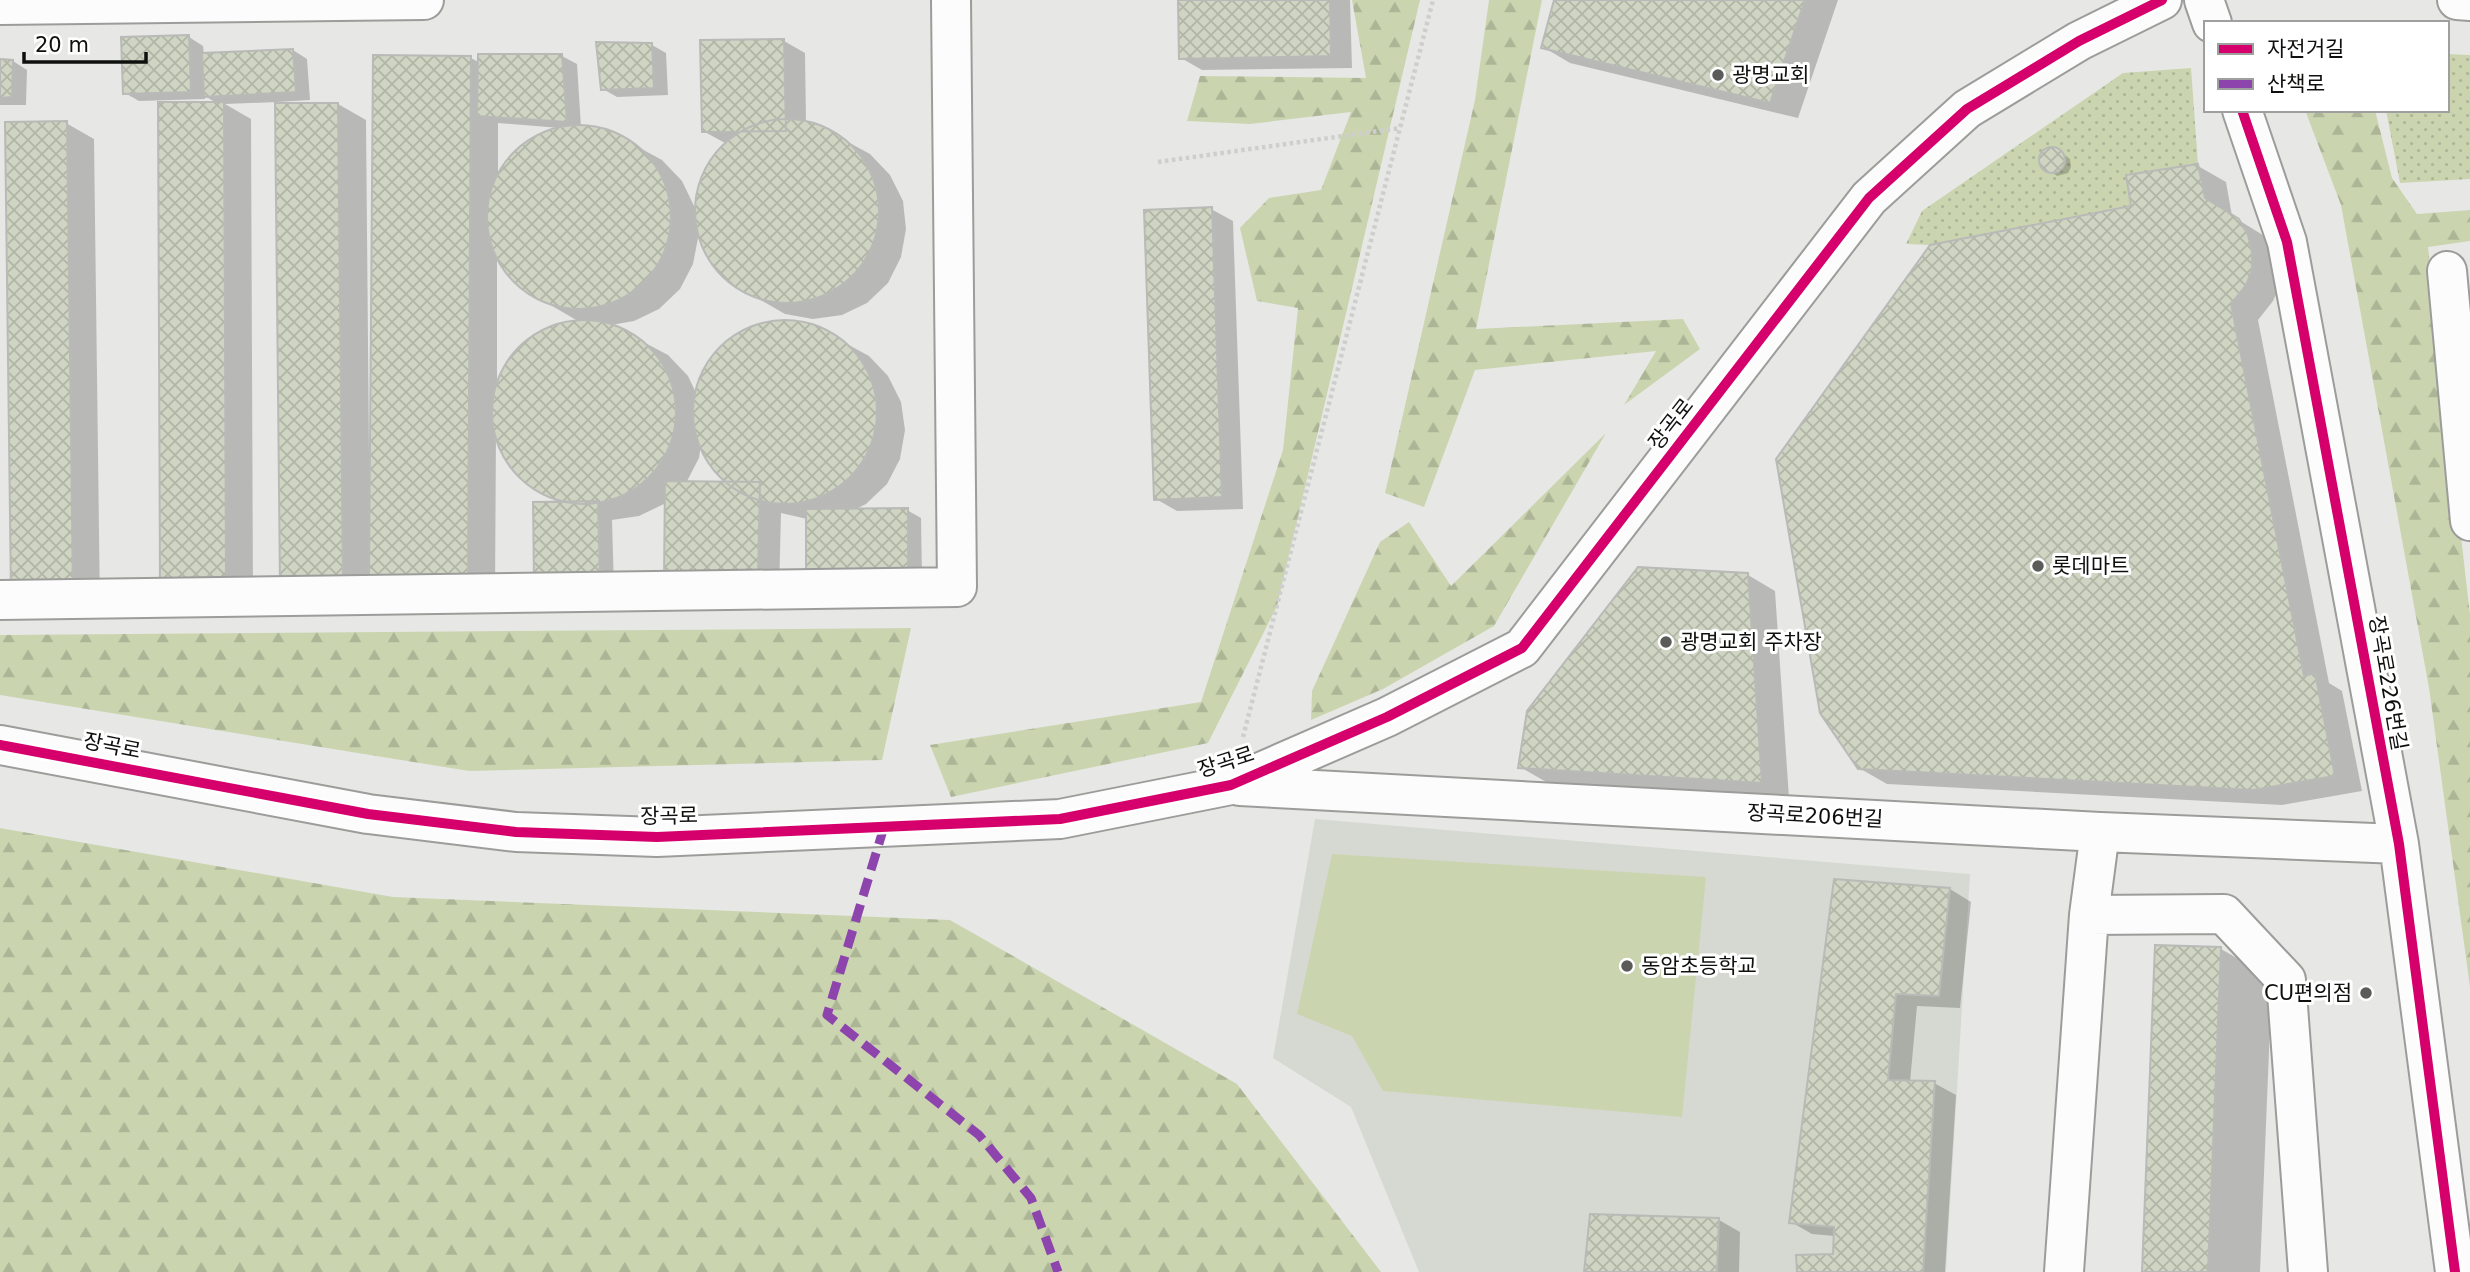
<svg xmlns="http://www.w3.org/2000/svg" width="2470" height="1272" font-family="'DejaVu Sans','Noto Sans KR',sans-serif">
	<defs>
		<pattern id="forest-firs" width="22" height="20" patternUnits="userSpaceOnUse" patternTransform="scale(1.75)"><rect width="22" height="20" fill="#cad5b0"/><path d="M5 1l3.5 6h-7zM16 11l3.5 6h-7z" fill="#acb696"/></pattern>
		<pattern id="park-dots" width="8" height="8" patternUnits="userSpaceOnUse" patternTransform="scale(1.75)"><rect width="8" height="8" fill="#cad5b0"/><path d="M2 2h.1M6 6h.1" fill="none" stroke="#acb696" stroke-width="1.8" stroke-linecap="round"/></pattern>
		<pattern id="building-cross-hatch" width="8" height="8" patternUnits="userSpaceOnUse" patternTransform="scale(1.75)"><rect width="8" height="8" fill="#cfd4c3"/><path d="M0 0l8 8M0 8l8-8" fill="none" stroke="#b1b5a6"/></pattern>
	</defs>
	<rect width="100%" height="100%" fill="#e7e8e5"/>
	<path fill="#d6d9d1" d="M1315,819L1970,874L1946,1272H1419L1351,1107L1273,1058Z"/>
	<path fill="url(#forest-firs)" d="M1352,0H1420L1277,606L1208,743L951,797L930,745L1201,702L1283,450L1298,308L1257,301L1240,228L1269,198L1321,190L1351,112L1250,124L1187,121L1200,76L1366,78Z
		M1489,0H1542L1476,329L1683,319L1700,349L1624,405L1656,351L1475,370L1424,507L1385,493L1475,100Z
		M2305,110H2375L2392,178L2417,214L2470,210V241L2428,247L2470,615V987L2429,688L2341,205Z
		M1606,433L1494,626L1383,689L1311,720L1312,691L1380,542L1409,522L1451,586Z
		M911,628L882,760L469,771L0,695V635Z
		M0,828L393,897L950,920L1237,1084L1381,1272H0Z"/>
	<path fill="url(#park-dots)" d="M2447,54L2470,55V179L2400,183L2386,110H2447Z
		M2191,68L2198,164L2127,175L2131,206L1930,245L1906,244L1922,211L2123,73Z"/>
	<path fill="#cad5b0" d="M1332,854L1706,877L1682,1117L1383,1091L1352,1036L1297,1014Z"/>
	<path fill="#0003" fill-rule="evenodd" d="M1179,0H1350L1352,68L1202,70L1181,58Z
		M1556,0H1838L1798,118L1570,63L1543,47Z
		M189,37L203,46L204,55L293,50L307,59L310,100L277,102V105L338,104L366,120L369,452H372L471,58L480,63L562,56L577,64L581,127L605,129L662,160L682,181L697,212V198L706,168L725,143L703,131L784,41L805,53L806,123H813L870,154L890,175L903,201L906,229L901,257L888,283L867,303L842,315L813,319L785,314L729,282L709,258L699,233L693,264L680,289L659,309L634,321L611,325L668,355L688,376L697,395L705,369L724,344L750,327L781,320L812,325L869,356L888,376L901,402L905,430L900,459L887,484L866,504L852,511L907,510L921,518L922,579L807,519L781,513L779,592L666,503L639,516L612,520L614,588L551,589L562,503L527,483L506,459L496,433L495,593L281,584L277,102L225,104L251,119L253,598H189L218,104L205,96V99L139,101L125,93ZM498,123L560,128V129L544,132L518,149L498,175ZM497,255L501,264L521,288L578,321L550,327L523,344L503,369L497,389ZM701,444L707,459L728,484L686,483L699,458Z
		M652,45L666,53L668,95L617,97L603,89Z
		M0,61H13L27,70L26,105H0Z
		M66,123L94,139L100,609L40,610Z
		M2049,149H2057L2070,159L2071,167L2068,173L2057,176L2041,164V157Z
		M2198,166L2226,182L2232,216L2266,237L2280,286L2273,301L2258,320L2329,683L2342,691L2362,791L2282,805L1887,784L1859,768L2133,207Z
		M1211,209L1233,221L1243,509L1177,511L1156,499Z
		M1748,575L1775,591L1789,798L1548,783L1520,767Z
		M1835,881L1950,889L1971,902L1960,1008L1917,1006L1910,1082L1934,1083L1956,1095L1945,1272H1799L1835,1255V1236L1812,1234L1791,1222Z
		M2221,949L2272,978L2260,1272H2144Z
		M1719,1220L1740,1232L1739,1272H1586Z"/>
	<path fill="url(#building-cross-hatch)" stroke="#b9bab8" stroke-width="2" d="M1178,0H1330L1331,56L1179,59Z
		M1554,0H1805L1770,103L1541,48Z
		M189,35L191,92L123,94L121,37Z
		M784,39L786,131L702,132L700,40Z
		M596,42L652,43L654,88L601,90Z
		M293,49L296,92L204,97L202,53Z
		M478,54H562L567,122L477,116Z
		M373,55L471,56L468,578L369,577Z
		M0,59L13,60L12,97L0,98Z
		M158,102H224L226,583H160Z
		M275,103H338L343,584L280,585Z
		M695 211a92 92 0 1 1 184 0a92 92 0 1 1-184 0Z
		M67,121L73,594L11,595L5,122Z
		M487 217a92 92 0 1 1 184 0a92 92 0 1 1-184 0Z
		M2039 160a13 13 0 1 1 26 0a13 13 0 1 1-26 0Z
		M2198,164L2205,198L2239,219L2248,235L2252,252V270L2246,285L2231,304L2304,676L2315,673L2335,776L2253,790L1858,769L1820,713L1776,459L1930,245L2131,206L2126,175Z
		M1212,207L1222,497L1154,500L1144,210Z
		M693 412a92 92 0 1 1 184 0a92 92 0 1 1-184 0Z
		M492 412a92 92 0 1 1 184 0a92 92 0 1 1-184 0Z
		M665,481L760,482L758,580L664,579Z
		M598,501L600,581L534,582L533,502Z
		M908,508V572H806V509Z
		M1638,567L1748,573L1762,783L1518,768L1527,711Z
		M1834,879L1950,888L1939,996L1896,994L1888,1080L1935,1081L1923,1272H1797L1796,1255L1833,1254L1834,1227L1789,1223Z
		M2155,945L2221,947L2208,1272H2142Z
		M1590,1214L1719,1218L1717,1272H1584Z"/>
	<g fill="none" stroke-linecap="round" stroke-linejoin="round">
		<g stroke="#9c9d9b" stroke-width="42">
			<path id="minor" d="M2204,0L2212,23
				M2457,0L2470,1
				M0,5L424,0
				M2242,110L2287,242L2399,844L2455,1272
				M2447,271L2470,521
				M0,600L957,587L951,0
				M0,745L368,814L516,832L657,837L1060,819L1231,785L1387,717L1522,648L1869,198L1967,109L2079,41L2162,0
				M1240,786L2100,832L2399,844
				M2089,915L2100,832
				M2064,1272L2089,915L2224,914L2286,980L2308,1272"/>
		</g>
		<path stroke="#cececd" stroke-width="4.5" stroke-dasharray="3.5 3.5" stroke-linecap="butt" d="M1158,162L1400,128
			M1243,737L1433,0"/>
		<use href="#minor" stroke="#fbfcfb" stroke-width="38"/>
		<path stroke="#8e44ad" stroke-width="9" stroke-dasharray="18 9" stroke-linecap="butt" d="M884,827L827,1015L979,1135L1031,1198L1058,1272"/>
		<g stroke="#fff" stroke-width="15">
			<path id="cycleway" d="M2242,110L2287,242L2399,844L2455,1272
				M0,745L368,814L516,832L657,837L1060,819L1231,785L1387,717L1522,648L1869,198L1967,109L2079,41L2162,0"/>
		</g>
		<use href="#cycleway" stroke="#d6006c" stroke-width="10"/>
	</g>
	<g fill="#5b5c59" stroke="#fff" stroke-width="2.5">
		<circle cx="1718" cy="75" r="7"/>
		<circle cx="2038" cy="566" r="7"/>
		<circle cx="1666" cy="642" r="7"/>
		<circle cx="1627" cy="966" r="7"/>
		<circle cx="2366" cy="993" r="7"/>
	</g>
	<g text-anchor="middle" stroke-width="6" stroke-linejoin="round" paint-order="stroke">
		<g font-size="21" fill="#0f100e" stroke="#fff" text-anchor="start">
			<text x="1732" y="82">광명교회</text>
			<text x="2052" y="573">롯데마트</text>
			<text x="1680" y="649">광명교회 주차장</text>
			<text x="1641" y="973">동암초등학교</text>
			<text x="2352" y="1000" text-anchor="end">CU편의점</text>
		</g>
		<g font-size="21" fill="#0f100e" stroke="#fff">
			<text transform="translate(1671 424) rotate(-52)" y="7">장곡로</text>
			<text transform="translate(2388 683) rotate(80)" y="7">장곡로226번길</text>
			<text transform="translate(112 746) rotate(11)" y="7">장곡로</text>
			<text transform="translate(1226 762) rotate(-18)" y="7">장곡로</text>
			<text transform="translate(669 816) rotate(-1)" y="7">장곡로</text>
			<text transform="translate(1815 816) rotate(3)" y="7">장곡로206번길</text>
		</g>
	</g>
	<rect x="2204" y="21" width="245" height="91" fill="#ffffff" stroke="#9f9f9f" stroke-width="2"/>
	<rect x="2218" y="44" width="35" height="10" fill="#d6006c" stroke="#9f9f9f" stroke-width="2"/>
	<text x="2267" y="56" font-size="21" fill="#0f100e">자전거길</text>
	<rect x="2218" y="79" width="35" height="10" fill="#8e44ad" stroke="#9f9f9f" stroke-width="2"/>
	<text x="2267" y="91" font-size="21" fill="#0f100e">산책로</text>
	<path d="M24 52v10h122v-10" fill="none" stroke="#0f100e" stroke-width="3.5"/>
	<text x="35" y="52" font-size="21" fill="#0f100e" stroke="#ffffff" stroke-width="5" paint-order="stroke">20 m</text>
</svg>
